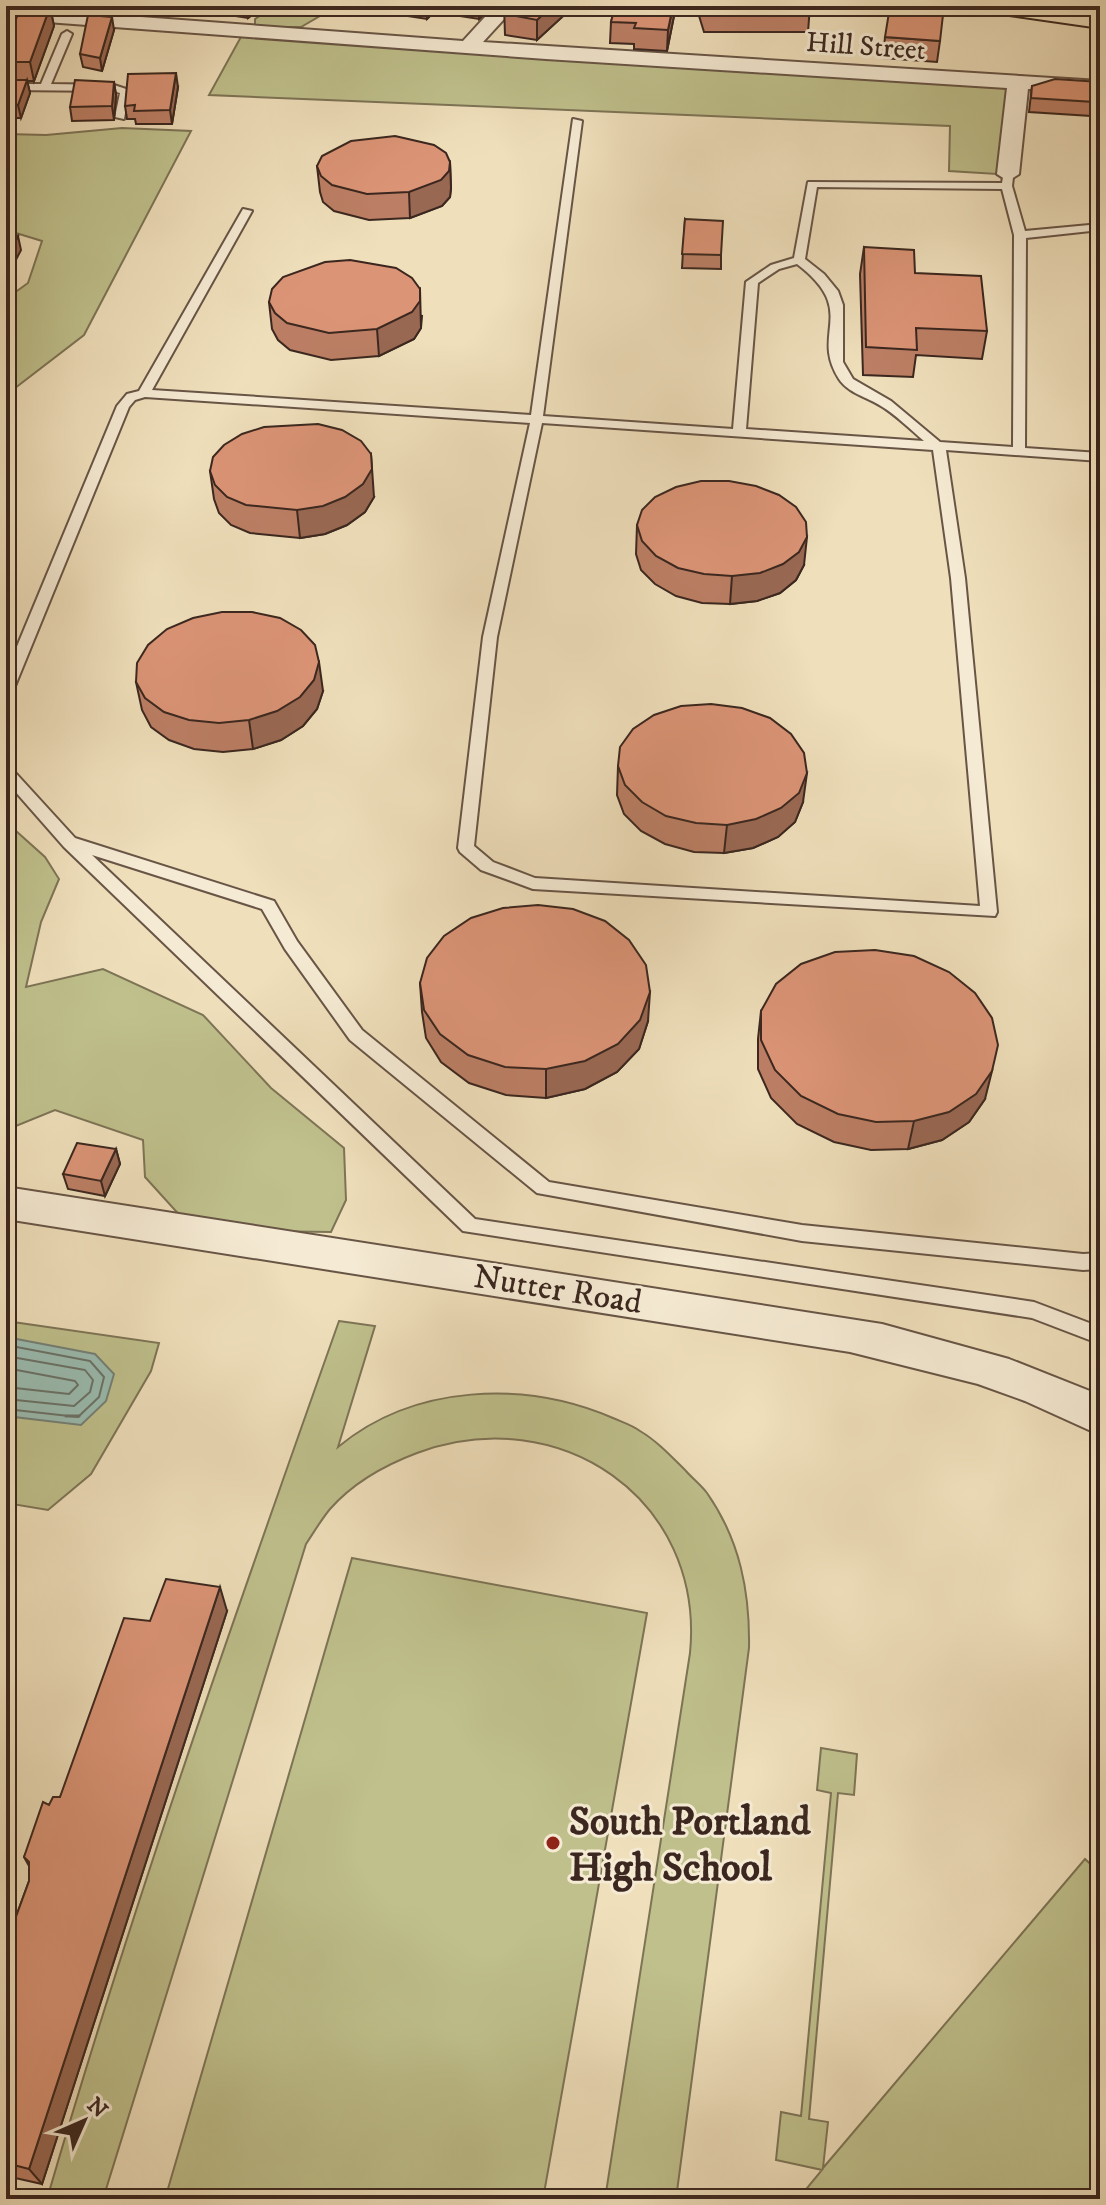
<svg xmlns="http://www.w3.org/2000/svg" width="1106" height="2205" font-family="'IM FELL DW Pica',serif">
	<rect width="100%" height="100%" fill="#efdfbb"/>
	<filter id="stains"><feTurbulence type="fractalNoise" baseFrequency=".0025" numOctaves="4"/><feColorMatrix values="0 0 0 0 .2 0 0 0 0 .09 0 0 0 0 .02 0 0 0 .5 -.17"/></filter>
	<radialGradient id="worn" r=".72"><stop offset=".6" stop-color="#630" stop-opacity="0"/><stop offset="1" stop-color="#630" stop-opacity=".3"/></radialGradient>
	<path fill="#bfc08c" stroke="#7d7456" stroke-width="2" d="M275,6H337L301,27H255V19Z
		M242,35L1001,86L1007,90L997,174L949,171L950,126L209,95Z
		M122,128L191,131L84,335L6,395V299L28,283L42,241L6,230V134L46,135Z
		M6,822L45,857L59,879L41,922L26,987L103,969L203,1015L271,1088L344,1148L346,1200L331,1232L193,1230L145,1177L143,1140L55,1110L6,1130Z
		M6,1321L159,1343L151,1371L91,1474L48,1510L6,1503Z
		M339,1321L375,1326L338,1447C414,1384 525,1380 613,1418C622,1422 632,1425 640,1431C657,1441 672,1457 686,1471C692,1478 701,1485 707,1493C740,1540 750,1592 749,1648L676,2199H605L690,1653C705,1499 559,1400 417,1453C385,1465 353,1483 330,1509C321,1520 314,1532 306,1544L103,2199H47C133,1903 236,1612 339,1321Z
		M352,1558L647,1613L543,2199H165Z
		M821,1748L857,1754L854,1795L838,1793L809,2119L828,2122L823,2168L1085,1859L1100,1873V2199H798L822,2170L776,2160L781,2112L801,2116L831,1793L817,1790Z"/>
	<path fill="#9abcb1" stroke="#748077" stroke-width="2" d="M6,1337L95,1354L114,1374L106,1401L81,1425L6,1416Z"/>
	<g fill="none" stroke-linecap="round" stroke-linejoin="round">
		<path stroke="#6a7268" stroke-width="2" d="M6,1345L90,1361L104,1377L99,1397L78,1417L6,1409
			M6,1356L85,1370L93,1380L90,1392L74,1406L6,1399
			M6,1368L75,1381L78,1385L69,1394L6,1387"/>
		<path stroke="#6a7268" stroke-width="3" d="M66,1416H79"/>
		<g stroke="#685546" stroke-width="4">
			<path id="service" d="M67,31L72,34L51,84L114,85L129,90L124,119L115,117L120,93L113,91L6,90V84H41L62,34Z
				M573,119L582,121L543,416L733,429L746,282L771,265L794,258L808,182L1002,183L1003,177L1008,174L1013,177L1012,186L1025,231L1100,224V230L1026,238L1025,448L1100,453V461L946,450L965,578L997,912L995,916L533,889L481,870L460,852L458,848L483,637L530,423L145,397L135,400L129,407L13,691L6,696V673L117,406L127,394L139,391L243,209L252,211L152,390L531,415ZM817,187L1002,189L1014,235L1013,447L940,442L891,401L853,379L843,362V305L838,291L824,274L805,259ZM797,264C860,312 809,332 839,379C848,393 867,397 881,406C896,415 910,429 924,441L746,429L758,283L779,269ZM542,423L933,450L951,578L980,906L535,878L493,862L474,846L497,637Z
				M6,766L11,768L75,838L274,901L297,941L362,1030L549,1182L802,1225L1083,1254L1100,1253V1269L1083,1270L802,1241L537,1193L350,1040L285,949L262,909L92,855L475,1219L1034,1302L1100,1327V1344L1032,1318L463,1231L64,847L6,781Z"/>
		</g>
		<g stroke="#685546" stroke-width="4">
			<path id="minor" d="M495,6H516L483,42L1100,81V93L1028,89L1019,174L1008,181L997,174L1007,88L546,59L6,19V7L463,41Z
				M6,1187L882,1324L1009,1359L1100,1395V1435L1025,1401L978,1384L850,1352L6,1219Z"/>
		</g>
		<g stroke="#3b271f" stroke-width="4">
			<path id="primary" d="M984,6H1043L1100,14V28L995,13L987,11Z"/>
		</g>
		<use href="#service" fill="#f5ead3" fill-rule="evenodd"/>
		<use href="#minor" fill="#f5ead3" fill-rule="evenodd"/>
		<use href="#primary" fill="#efdfbb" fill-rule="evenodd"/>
	</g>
	<path fill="#bc7f65" stroke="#3b271f" stroke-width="2" d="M47,6H60V8L50,7L54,26L34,81H27L30,93L21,118H6V40Z
		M93,6H121L119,12L94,11Z
		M172,6H264L248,18Z
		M348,6H492L479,19L434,12L427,19L348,7Z
		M504,6H676L667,51L634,49V44L610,43L611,22L614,12L574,6L537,40L505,35Z
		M696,6H810L808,32H704Z
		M114,30L102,71L83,67L80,54Z
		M885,37L940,41L937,62L883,58Z
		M114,82L116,95L114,120L72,121L70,107Z
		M1100,82V204H1091V116L1029,112L1032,86Z
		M178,87L172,124H136L135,119H127L125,106Z
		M450,162L451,188L450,197L442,206L410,218L369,220L334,211L323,202L320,192L317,166Z
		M685,219L721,255V269L682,268Z
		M864,247L915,273L987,331L982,359L916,355L913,377L863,375L860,274Z
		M269,302L422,316L421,328L414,339L379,356L331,360L290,350L278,340L272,329Z
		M210,471L374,497L365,512L347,525L325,534L300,538L250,533L231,525L219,513L214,499Z
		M637,525L804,565L796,580L780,593L757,601L730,604L702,603L676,596L655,584L641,570L636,554Z
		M136,682L323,691L317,709L303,726L281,740L253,749L223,752L194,749L169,740L151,727L142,710Z
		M618,766L803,802L795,822L778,837L753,848L724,853L694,852L665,844L641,831L624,814L617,795Z
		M420,983L648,1021L639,1049L617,1072L585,1089L546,1098L506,1095L469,1083L441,1062L426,1038L422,1012Z
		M761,1011L985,1099L969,1122L942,1140L908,1149L871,1150L834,1142L797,1124L771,1098L758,1069V1039Z
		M116,1149L120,1164L105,1196L68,1189L63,1174Z
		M227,1611L42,2184L6,2176V1944L29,1881V1866L24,1857L49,1805L60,1797L150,1621Z"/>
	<path fill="#996853" stroke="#3b271f" stroke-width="2" d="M247,6H264L248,18Z
		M426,6H433L434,12L427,19Z
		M478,6H492L479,19Z
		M552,6H574L537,40V20Z
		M673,6H676L667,51L668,30Z
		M50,7L54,26L34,81L30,62Z
		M112,17L114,30L102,71L100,58Z
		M176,73L178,87L172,124L170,110Z
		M27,80L30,93L21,118L18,105Z
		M114,82L116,95L114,120L112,106Z
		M450,162L451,188L450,197L442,206L410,218L409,192Z
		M18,236L21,250L7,277L6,260Z
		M420,289L421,328L414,339L379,356L377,329Z
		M371,454L374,497L365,512L347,525L325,534L300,538L297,510Z
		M807,537L804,565L796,580L780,593L757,601L730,604L732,576Z
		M319,662L323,691L317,709L303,726L281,740L253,749L249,720Z
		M807,773L803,802L795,822L778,837L753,848L724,853L727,825Z
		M650,992L648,1021L639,1049L617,1072L585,1089L546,1098V1069Z
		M992,1071L985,1099L969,1122L942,1140L908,1149L914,1121Z
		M116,1149L120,1164L105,1196L101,1181Z
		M220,1587L227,1611L42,2184L29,2169Z"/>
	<path fill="#db9476" stroke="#3b271f" stroke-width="2" d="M22,6L50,7L30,62H6V40Z
		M514,6H552L537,20L505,14Z
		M615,6H673L668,30L634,28L636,23L611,22Z
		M705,6H810V7H706Z
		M890,6H944L940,41L885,37Z
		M88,15L112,17L100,58L80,54Z
		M176,73L170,110L134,111L135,105L125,106L128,74Z
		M1055,79L1100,82V189H1094V102L1031,98L1032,86Z
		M6,80H27L18,105H6Z
		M75,80L114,82L112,106L70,107Z
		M395,136L434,145L446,153L450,162L449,171L441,180L409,192L367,194L332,185L321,176L317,166L322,156L351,141Z
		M685,219L723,221L721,255L682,254Z
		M6,236H18L6,260Z
		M864,247L914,250L915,273L981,276L987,331L916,328L917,350L866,347Z
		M350,260L396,268L412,278L420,289V301L412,312L377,329L329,333L287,323L275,313L269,302L272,289L283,277L325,262Z
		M318,424L342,430L361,441L371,454L372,469L363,484L345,497L323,506L297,510L246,505L227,497L215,485L210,471L213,457L224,445L242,434L264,427Z
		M701,481H729L756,486L779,495L796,507L806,522L807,537L799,552L783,564L760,573L732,576L704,574L678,568L656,556L642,541L637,525L642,510L655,497L676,487Z
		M222,612H252L280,618L301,630L315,645L319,662L314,680L300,697L277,711L249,720L219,723L189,720L164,712L145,698L136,682L137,663L148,645L167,629L193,618Z
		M711,704L742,708L770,718L791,734L804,753L807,773L799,793L781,808L756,819L727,825L696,823L666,816L642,802L625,785L618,766L620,747L633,729L654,715L681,706Z
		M538,905L573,909L605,921L629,940L646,965L650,992L640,1020L618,1044L585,1061L546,1069L505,1067L468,1055L440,1034L424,1010L420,983L427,958L444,936L471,918L503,908Z
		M875,950L914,956L949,972L975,993L992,1018L998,1045L992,1071L976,1094L949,1112L914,1121L876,1122L838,1114L801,1096L775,1070L761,1040V1011L776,984L801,964L835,952Z
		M77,1143L116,1149L101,1181L63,1174Z
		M166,1579L220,1587L29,2169L6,2163V1944L29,1881V1862L24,1857L43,1802L49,1805L53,1797H60L124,1618L150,1621Z"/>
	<circle fill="#8f2418" stroke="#f5ead3" stroke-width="3" cx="553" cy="1843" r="8"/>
	<g text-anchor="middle" stroke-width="6" stroke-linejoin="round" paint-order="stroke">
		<g font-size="28" fill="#3b271f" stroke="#f5ead3">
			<text transform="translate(866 45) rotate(4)" y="10">Hill Street</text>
		</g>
		<g font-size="34" fill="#3b271f" stroke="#f5ead3">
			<text transform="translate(558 1288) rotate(9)" y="12">Nutter Road</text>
		</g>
		<g font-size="40" font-weight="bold" fill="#3b271f" stroke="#f5ead3" text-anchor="start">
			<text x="569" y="1834">South Portland<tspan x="569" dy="46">High School</tspan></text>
		</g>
	</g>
	<rect width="1106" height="2205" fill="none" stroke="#efdfbb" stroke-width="32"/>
	<rect x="8" y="8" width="1090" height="2189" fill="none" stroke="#3b271f" stroke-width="4"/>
	<rect x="16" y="16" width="1074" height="2173" fill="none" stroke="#3b271f" stroke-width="2"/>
	<g transform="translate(84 2121) rotate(45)" stroke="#f5ead3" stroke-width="6" paint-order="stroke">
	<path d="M0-6L14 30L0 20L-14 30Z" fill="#3b271f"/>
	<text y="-12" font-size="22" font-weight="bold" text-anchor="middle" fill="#3b271f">N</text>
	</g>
	<rect width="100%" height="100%" filter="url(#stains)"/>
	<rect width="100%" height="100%" fill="url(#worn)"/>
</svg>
